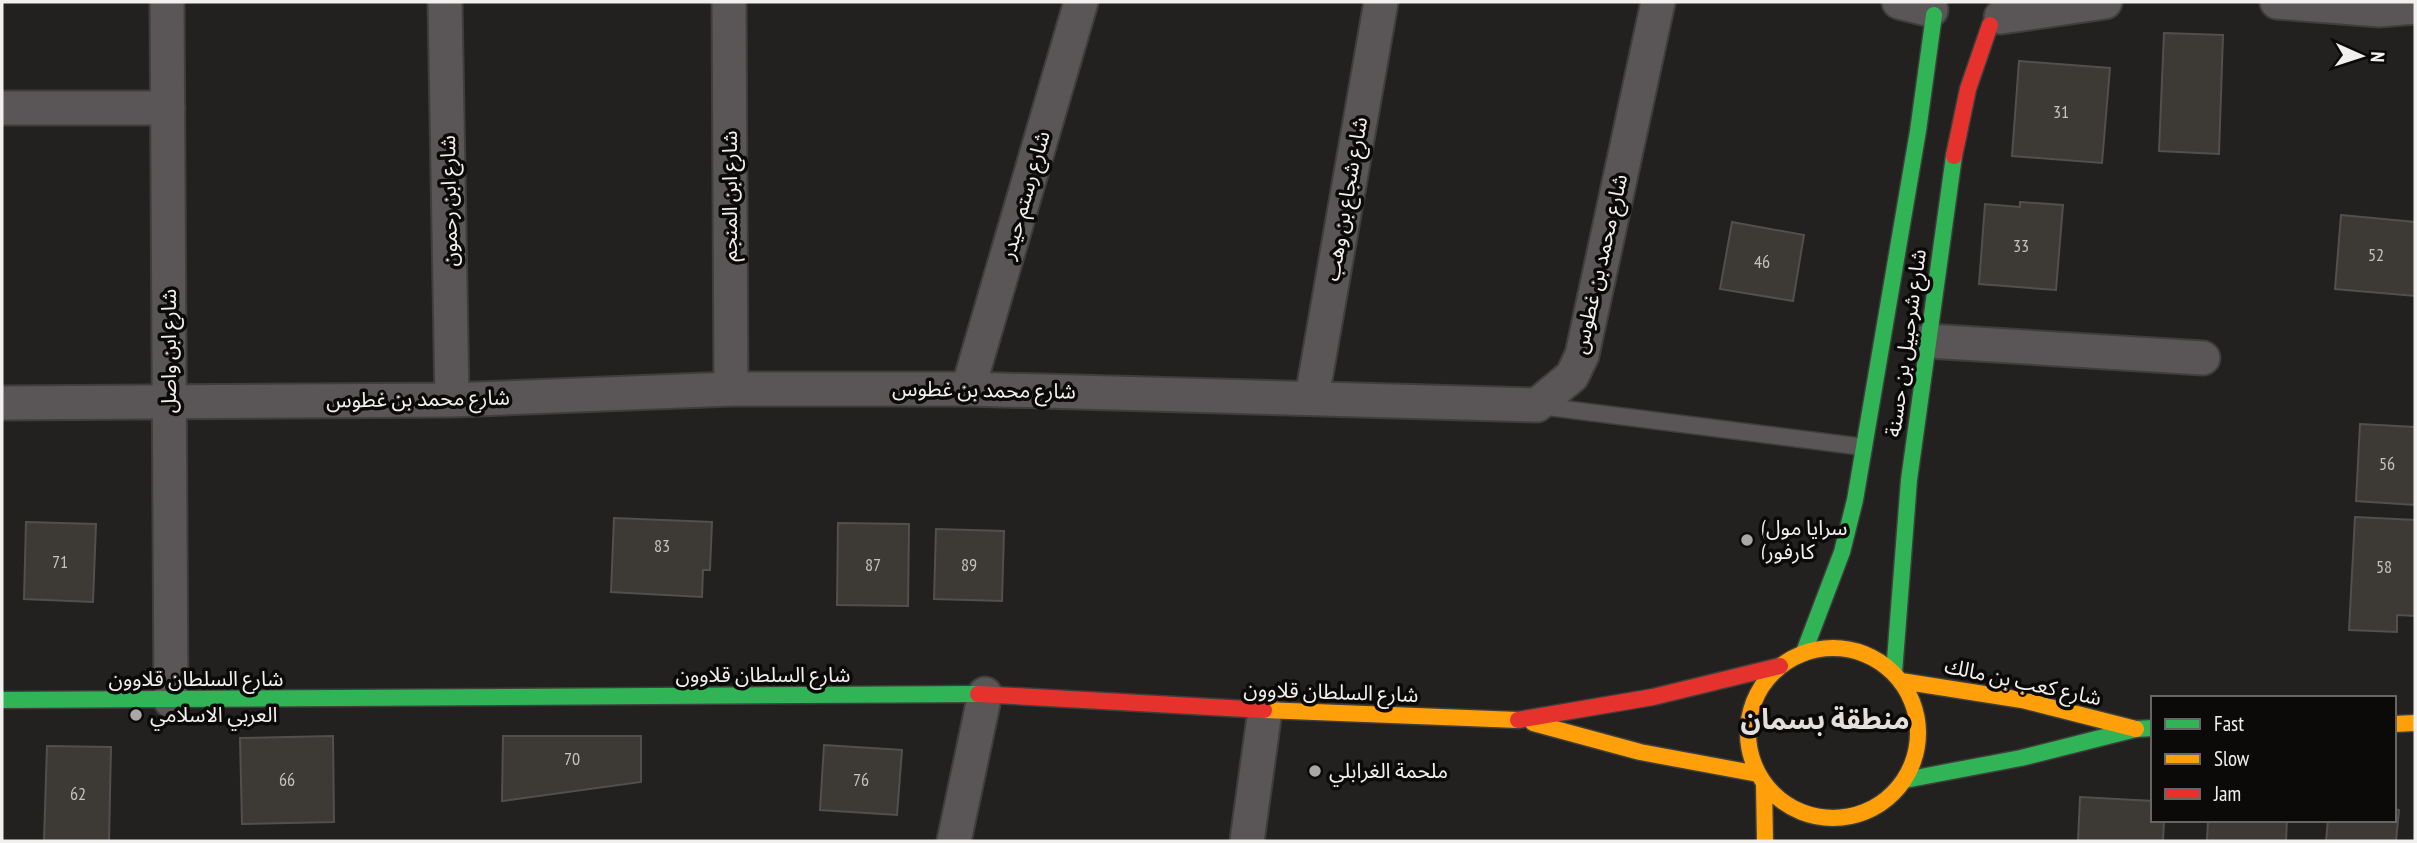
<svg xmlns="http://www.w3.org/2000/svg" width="2417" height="843" font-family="'PT Sans Narrow','Noto Sans Arabic',sans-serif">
	<rect width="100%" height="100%" fill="#22211f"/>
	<path fill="#3d3934" stroke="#51504e" stroke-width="2" d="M2164,33L2223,35L2219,154L2159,151Z
		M2019,61L2110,68L2102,163L2012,156Z
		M2020,202L2063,205L2056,290L1979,284L1985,204L2020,207Z
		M2341,215L2415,222V296L2335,289Z
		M1732,222L1804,235L1793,301L1720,289Z
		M2360,424L2415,427V505L2356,501Z
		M2355,517L2415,520V616L2397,615V632L2349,630Z
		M614,518L712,522L710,570H703L702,597L611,592Z
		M26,522L96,524L93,602L24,599Z
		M838,523L909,524L908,606L837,605Z
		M936,529L1004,531L1002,601L934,599Z
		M333,736L334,822L242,824L240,738Z
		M503,736H641V782L502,801Z
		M824,745L902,750L897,815L820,810Z
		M47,746L111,747L109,841H44Z
		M2080,797L2153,801V820H2164L2163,841H2078Z
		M2394,809L2399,810L2396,841H2326L2328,820H2394Z
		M2208,820H2287L2286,841H2207Z"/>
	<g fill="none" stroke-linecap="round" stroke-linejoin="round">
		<g stroke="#3e3e3d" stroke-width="19">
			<path id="lane" d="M1540,406L1864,447"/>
		</g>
		<g stroke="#3e3e3d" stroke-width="37">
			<path id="street" d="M167,2L171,701
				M445,2L452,400
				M729,2L731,389
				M1899,2L1931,10
				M2277,2L2379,10L2415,7
				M2001,17L2105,2
				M2,108H168
				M1928,341L2203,358
				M968,389L1081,2
				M1312,397L1381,2
				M2,403L452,400L731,389H968L1537,405L1572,376L1582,355L1658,2
				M954,841L985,694
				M1247,841L1265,710"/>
		</g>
		<g stroke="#3e3e3d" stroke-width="19">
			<path id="fast" d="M1804,652L1842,552L1855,500L1918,131L1934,15
				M1894,673L1909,480L1954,156
				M2,700L978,694
				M1905,780L2021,758L2136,729L2153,728"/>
		</g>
		<g stroke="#3e3e3d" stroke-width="19">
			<path id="slow" d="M1748 733a85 85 0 1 1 170 0a85 85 0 1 1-170 0Z
				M1901,681L2022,700L2136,729
				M1264,710L1518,720
				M1533,723L1640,752L1758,774
				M2394,724L2415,723
				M1764,785L1765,841"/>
		</g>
		<g stroke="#3e3e3d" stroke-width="19">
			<path id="jam" d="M1954,156L1968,89L1990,25
				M978,694L1264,710
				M1518,720L1653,697L1780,666"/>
		</g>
		<use href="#lane" stroke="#5a5556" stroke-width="16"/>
		<use href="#street" stroke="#5a5556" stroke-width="33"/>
		<use href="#fast" stroke="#30b455" stroke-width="16"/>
		<use href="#slow" stroke="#ff9f0a" stroke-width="16"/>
		<use href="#jam" stroke="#e5322d" stroke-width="16"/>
	</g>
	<g fill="#a9a8a6" stroke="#0b0a09" stroke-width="2.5">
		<circle cx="1747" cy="540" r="7"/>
		<circle cx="136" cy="715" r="7"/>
		<circle cx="1315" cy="771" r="7"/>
	</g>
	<g text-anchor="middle" stroke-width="7" stroke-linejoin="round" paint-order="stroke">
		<g font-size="18" fill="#c5c2c0">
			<text x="2061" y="118">31</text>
			<text x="2021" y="252">33</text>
			<text x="2376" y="261">52</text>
			<text x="1762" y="268">46</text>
			<text x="2387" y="470">56</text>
			<text x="662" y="552">83</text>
			<text x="60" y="568">71</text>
			<text x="873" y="571">87</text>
			<text x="969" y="571">89</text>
			<text x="2384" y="573">58</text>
			<text x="572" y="765">70</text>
			<text x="287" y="786">66</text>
			<text x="861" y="786">76</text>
			<text x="78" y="800">62</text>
		</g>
		<g font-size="21" fill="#f2f0ef" stroke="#0b0a09">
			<text transform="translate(1025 195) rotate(-74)" y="7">شارع رستم حيدر</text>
			<text transform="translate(730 196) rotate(-90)" y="7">شارع ابن المنجم</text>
			<text transform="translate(1346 199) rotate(-80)" y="7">شارع شجاع بن وهب</text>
			<text transform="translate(449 201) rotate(-91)" y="7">شارع ابن رحمون</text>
			<text transform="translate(1600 264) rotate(-77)" y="7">شارع محمد بن غطوس</text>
			<text transform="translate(1906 343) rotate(-82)" y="7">شارع شرحبيل بن حسنة</text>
			<text transform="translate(169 351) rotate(-90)" y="7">شارع ابن واصل</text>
			<text transform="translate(984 390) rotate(1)" y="7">شارع محمد بن غطوس</text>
			<text transform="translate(418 399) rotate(-1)" y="7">شارع محمد بن غطوس</text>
			<text x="763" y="682">شارع السلطان قلاوون</text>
			<text x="196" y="686">شارع السلطان قلاوون</text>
			<text transform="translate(2023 682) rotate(12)" y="7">شارع كعب بن مالك</text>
			<text transform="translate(1331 692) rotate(2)" y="7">شارع السلطان قلاوون</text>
		</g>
		<g font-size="21" fill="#f2f0ef" stroke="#0b0a09" text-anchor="start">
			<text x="1761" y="535">(سرايا مول<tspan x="1761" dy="24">(كارفور</tspan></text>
			<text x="150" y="722">العربي الاسلامي</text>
			<text x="1329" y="778">ملحمة الغرابلي</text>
		</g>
		<g font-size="28" font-weight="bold" fill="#e2dfdc" stroke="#0b0a09">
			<text x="1825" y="729">منطقة بسمان</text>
		</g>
	</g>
	<rect width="2417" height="843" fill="none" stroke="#f2f0ef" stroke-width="7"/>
	<rect x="2151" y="696" width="245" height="126" fill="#0b0a09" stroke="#676665" stroke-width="2"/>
	<rect x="2165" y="719" width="35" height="10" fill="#30b455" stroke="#676665" stroke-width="2"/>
	<text x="2214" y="731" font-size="21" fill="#f2f0ef">Fast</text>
	<rect x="2165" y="754" width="35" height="10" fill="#ff9f0a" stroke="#676665" stroke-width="2"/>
	<text x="2214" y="766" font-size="21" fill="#f2f0ef">Slow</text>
	<rect x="2165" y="789" width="35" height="10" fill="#e5322d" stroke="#676665" stroke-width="2"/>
	<text x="2214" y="801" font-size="21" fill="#f2f0ef">Jam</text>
	<g transform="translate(2361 56) rotate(93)" stroke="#0b0a09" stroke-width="5" paint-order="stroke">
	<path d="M0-5L12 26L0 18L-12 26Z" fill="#f2f0ef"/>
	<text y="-10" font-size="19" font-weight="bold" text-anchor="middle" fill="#f2f0ef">N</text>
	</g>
</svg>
